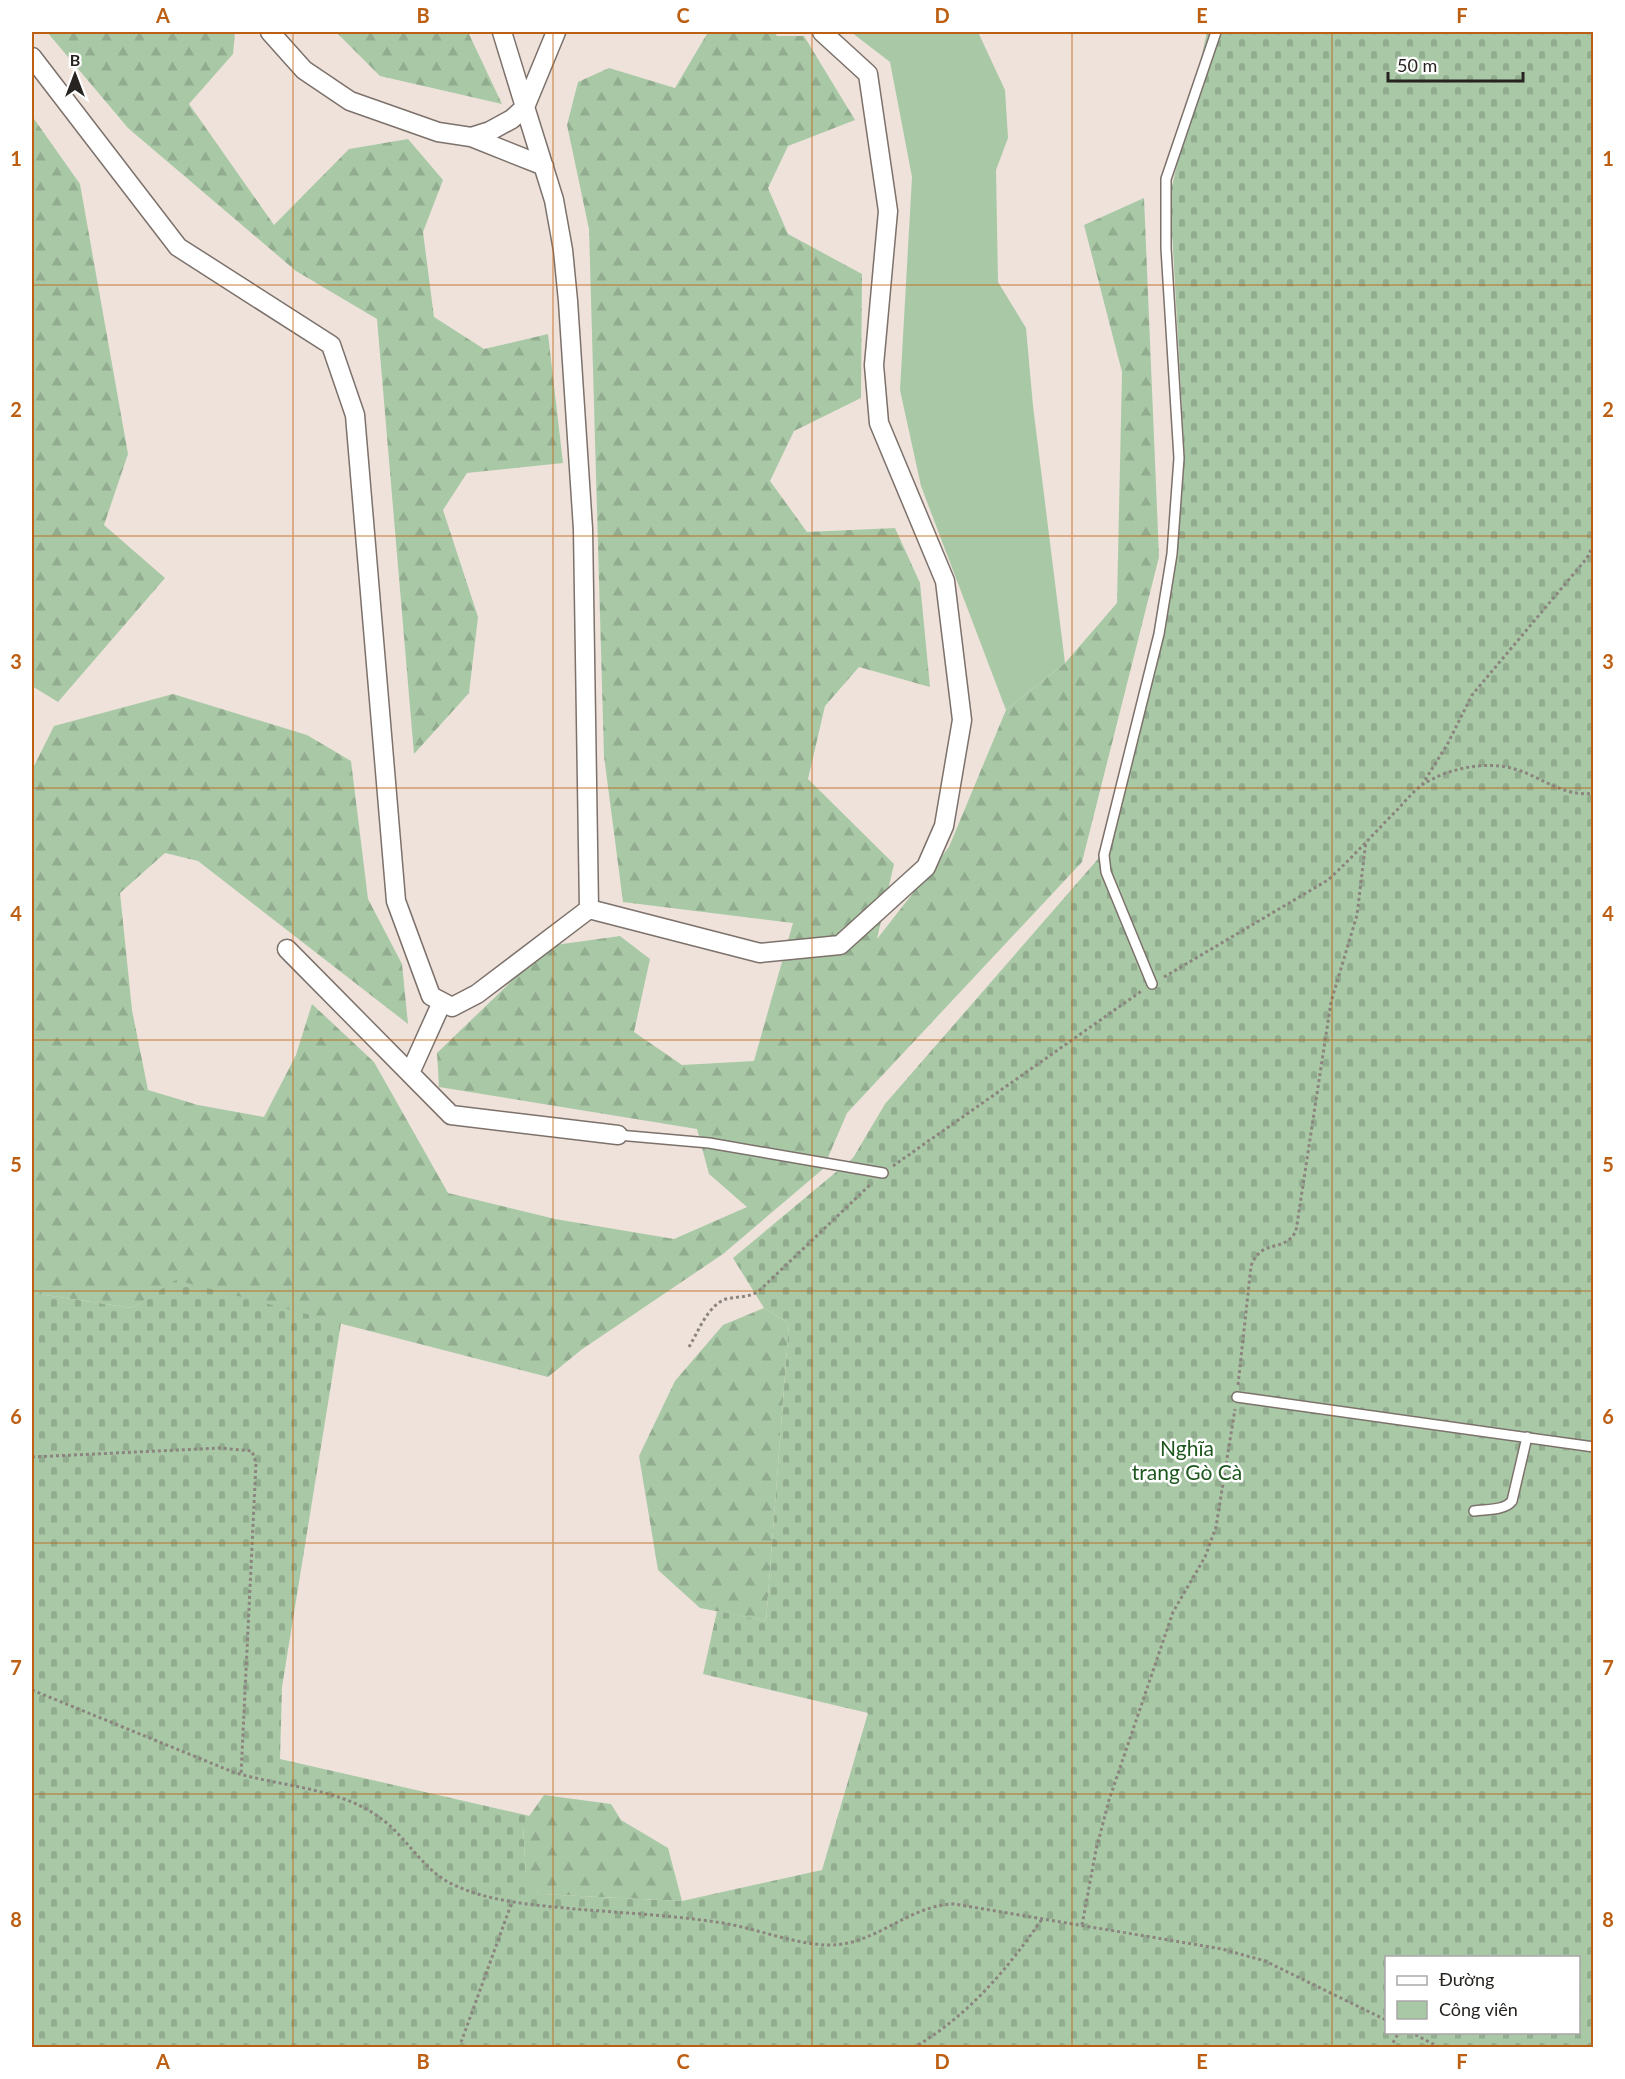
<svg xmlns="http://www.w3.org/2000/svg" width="1625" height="2079" font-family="Lato,sans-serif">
	<defs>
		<pattern id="forest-firs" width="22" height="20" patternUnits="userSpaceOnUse" patternTransform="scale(1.5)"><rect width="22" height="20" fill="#a9c9a6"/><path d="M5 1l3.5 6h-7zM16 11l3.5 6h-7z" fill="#91ac8f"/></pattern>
		<pattern id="cemetery-stones" width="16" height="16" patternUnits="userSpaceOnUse" patternTransform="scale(1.5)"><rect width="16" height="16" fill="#a9c9a6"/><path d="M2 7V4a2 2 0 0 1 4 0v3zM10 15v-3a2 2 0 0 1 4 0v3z" fill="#91ac8f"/></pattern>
	</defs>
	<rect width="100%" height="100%" fill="#eee2db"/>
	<path fill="#a9c9a6" d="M851,32H978L1005,90L1008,138L996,170L998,282L1026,328L1033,406L1065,663L1006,710L921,486L900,390L912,177L890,62Z"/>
	<path fill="url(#forest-firs)" d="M47,32H235L233,54L189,104L274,225L349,149L408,139L443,180L423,232L434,317L484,349L548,334L563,463L467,473L443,510L478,617L469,693L414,754L377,319L296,271L128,128Z
		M336,32H468L502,104L380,76Z
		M708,32H774L777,36H804L855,120L788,146L768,188L788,234L862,274L861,398L794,431L770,481L807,532L895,528L920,583L930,687L859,667L825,706L808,779L894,864L877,939L949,847L1006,710L1065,663L1117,603L1122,372L1084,225L1144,198L1159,557L1082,862L847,1113L823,1169L723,1254L581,1350L548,1377L176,1281L132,1308L32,1293V770L54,726L173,694L307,735L351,761L368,899L402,964L408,1024L198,861L165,853L120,893L132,1010L148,1090L198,1105L264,1117L296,1055L312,1004L374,1062L448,1193L555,1219L674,1239L747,1207L709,1174L697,1129L439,1087L437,1053L548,946L620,936L650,959L634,1032L682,1065L754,1061L793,923L623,902L604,756L589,229L567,125L578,82L609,68L675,88Z
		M32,116L80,184L128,454L104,525L165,578L58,702L32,686Z
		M764,1308L789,1323L766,1621L700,1608L658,1570L639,1456L675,1381L723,1325Z
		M544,1795L611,1804L621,1820L668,1848L682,1901L539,1894L526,1876L523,1825Z"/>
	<path fill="url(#cemetery-stones)" fill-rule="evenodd" d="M1207,32H1593V2047L32,2048V1293L132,1308L176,1280L341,1323L282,1687L280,1759L530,1816L523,1826L526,1875L539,1894L682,1901L822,1870L868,1713L703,1674L717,1611L766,1621L789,1323L764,1308L733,1258L853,1158L885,1104L1098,859L1152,641L1184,447L1170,195ZM1386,1958H1578V2032H1386Z"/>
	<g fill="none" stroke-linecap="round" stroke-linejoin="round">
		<g stroke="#7c716b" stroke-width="12">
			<path id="lane" d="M1152,984L1106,872L1104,855L1159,634L1172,554L1179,458L1166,248V179L1216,32
				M618,1135L709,1143L883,1173
				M1237,1397L1594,1447
				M1474,1511C1486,1509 1504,1511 1512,1501L1527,1437"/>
		</g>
		<g stroke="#7c716b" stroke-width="21">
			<path id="street" d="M270,32L304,70L350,101L438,132L471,137L490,131L512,119L525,107L502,32
				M556,32L525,107L554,200L563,250L568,301L583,529L589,909
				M32,57L178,247L331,345L355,415L396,901L431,996L452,1007L477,994L589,909L760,953L840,945L926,867L944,826L962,720L945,581L879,423L874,365L888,211L868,74L822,32
				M471,137L544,166
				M287,949L451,1115L618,1135
				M410,1073L442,1002"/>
		</g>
		<path stroke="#8c847f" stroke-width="3" stroke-dasharray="3 3" stroke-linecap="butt" d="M1422,785L1448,743L1472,695L1587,558L1594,543
			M1164,977L1328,880C1353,857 1375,832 1399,808C1406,800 1414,791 1422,785C1446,769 1483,761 1511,768C1540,775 1563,798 1594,793
			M893,1166L1143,990
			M689,1347C698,1332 708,1305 726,1299C739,1296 751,1298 761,1289L872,1183
			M1238,1385L1251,1266C1262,1237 1284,1254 1296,1231L1331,1002L1357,915L1366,841
			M32,1457L220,1448L252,1451L256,1463L241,1775
			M32,1690L233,1772C281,1787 337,1787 379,1817C405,1835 421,1867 448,1882C486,1902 534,1905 576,1909C622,1913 669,1915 716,1922C753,1927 789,1943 826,1945C874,1947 908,1905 954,1904L1222,1949L1265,1961L1386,2020
			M1082,1925L1096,1850L1109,1800L1173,1612L1205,1557L1216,1527L1235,1409
			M1410,2032L1441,2048
			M459,2048L512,1902
			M913,2048C967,2017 1007,1970 1042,1919
			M1390,2048L1399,2032"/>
		<use href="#lane" stroke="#fff" stroke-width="9"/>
		<use href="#street" stroke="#fff" stroke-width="18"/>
	</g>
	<path fill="none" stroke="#bd5f13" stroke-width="1.5" stroke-opacity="0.55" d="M293,32V2048M553,32V2048M812,32V2048M1072,32V2048M1332,32V2048M32,285H1594M32,536H1594M32,788H1594M32,1040H1594M32,1291H1594M32,1543H1594M32,1794H1594"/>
	<g text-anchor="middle" stroke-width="5" stroke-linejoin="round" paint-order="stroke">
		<g font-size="21" fill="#1e571d" stroke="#fff">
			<text x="1187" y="1456">Nghĩa<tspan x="1187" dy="24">trang Gò Cà</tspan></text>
		</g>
	</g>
	<rect width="1625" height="2079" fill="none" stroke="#ffffff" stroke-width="66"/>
	<rect x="1385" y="1956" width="195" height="78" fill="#ffffff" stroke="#a9a7a6" stroke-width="1.5"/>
	<rect x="1397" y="1976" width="30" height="9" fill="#ffffff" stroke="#a9a7a6" stroke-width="1.5"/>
	<text x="1439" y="1986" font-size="18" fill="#272320">Đường</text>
	<rect x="1397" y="2001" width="30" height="18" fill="#a9c9a6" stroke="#a9a7a6" stroke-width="1.5"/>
	<text x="1439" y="2016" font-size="18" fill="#272320">Công viên</text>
	<g transform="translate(75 75)" stroke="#ffffff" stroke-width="4.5" paint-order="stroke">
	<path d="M0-4.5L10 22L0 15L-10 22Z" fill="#272320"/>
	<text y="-9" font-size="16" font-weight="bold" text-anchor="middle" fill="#272320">B</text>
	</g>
	<path d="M1388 72v9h135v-9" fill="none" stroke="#272320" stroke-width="3"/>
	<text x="1397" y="72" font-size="18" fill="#272320" stroke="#ffffff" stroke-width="4.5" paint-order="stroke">50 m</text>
	<rect x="33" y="33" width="1559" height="2013" fill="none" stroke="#bd5f13" stroke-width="2"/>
	<g font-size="20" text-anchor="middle" font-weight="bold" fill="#bd5f13">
		<text x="163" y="23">A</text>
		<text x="423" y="23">B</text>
		<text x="683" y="23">C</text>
		<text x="942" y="23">D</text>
		<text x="1202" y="23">E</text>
		<text x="1462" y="23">F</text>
		<text x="16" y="166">1</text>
		<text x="1608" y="166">1</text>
		<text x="16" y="417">2</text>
		<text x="1608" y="417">2</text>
		<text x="16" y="669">3</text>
		<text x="1608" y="669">3</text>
		<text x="16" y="921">4</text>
		<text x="1608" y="921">4</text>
		<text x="16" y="1172">5</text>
		<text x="1608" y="1172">5</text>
		<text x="16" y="1424">6</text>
		<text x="1608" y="1424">6</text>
		<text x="16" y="1675">7</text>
		<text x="1608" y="1675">7</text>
		<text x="16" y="1927">8</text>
		<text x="1608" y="1927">8</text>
		<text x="163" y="2069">A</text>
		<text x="423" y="2069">B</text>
		<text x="683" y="2069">C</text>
		<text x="942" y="2069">D</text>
		<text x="1202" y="2069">E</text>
		<text x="1462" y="2069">F</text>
	</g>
</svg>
